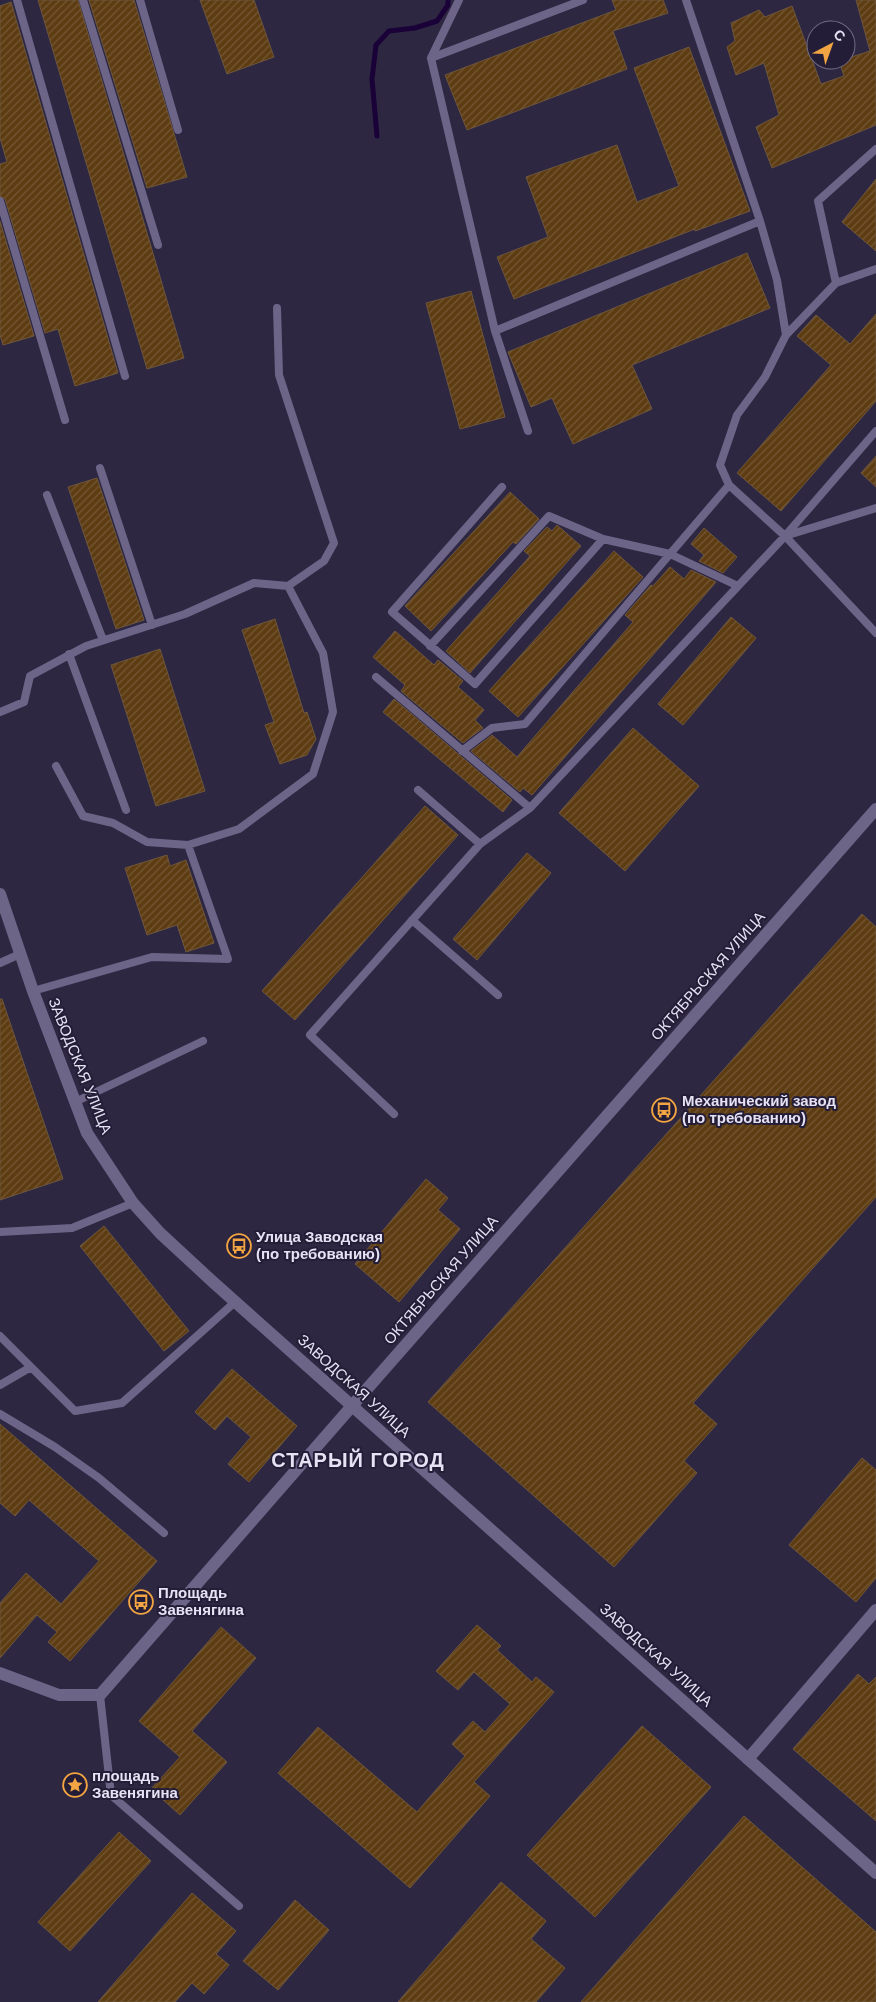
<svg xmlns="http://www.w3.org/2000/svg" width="876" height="2002" font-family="Helvetica,sans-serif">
	<defs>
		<pattern id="building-hatch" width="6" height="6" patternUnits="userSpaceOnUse" patternTransform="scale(1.25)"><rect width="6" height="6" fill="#5d3c12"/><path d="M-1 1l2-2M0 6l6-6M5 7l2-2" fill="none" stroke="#745835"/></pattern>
	</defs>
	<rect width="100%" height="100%" fill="#2e2742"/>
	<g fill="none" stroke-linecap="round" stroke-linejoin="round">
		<path stroke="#1a0239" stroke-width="5" d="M377,136L372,79L376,45L389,31L415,28L437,21L448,5V0"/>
	</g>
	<path fill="url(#building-hatch)" stroke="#6d563c" d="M38,0H78L184,358L147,369Z
		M89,0H134L187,177L147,188Z
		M200,0H254L274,57L227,74Z
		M612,0H663L668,13L613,31L627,69L467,130L445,75L616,10Z
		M856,0H876V125L772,168L756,127L779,115L764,63L736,75L727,47L735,41L731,23L759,10L765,17L792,6L821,84L844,76L839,61L870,51Z
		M11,2L118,373L75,386L58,329L45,333L5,199L0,196V164L7,162L0,138V6Z
		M689,47L750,211L695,231V229L514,299L497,257L548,237L526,177L617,145L637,202L679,186L634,68Z
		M876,179V251L842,222Z
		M0,221L34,336L3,345L0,335Z
		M747,253L770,308L632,365L652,409L573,444L552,398L531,407L508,352Z
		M471,291L505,417L460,429L426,303Z
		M876,314V401L781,511L737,473L831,365L797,336L816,315L850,344Z
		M876,456V487L861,473Z
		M97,478L144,620L116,629L68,487Z
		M510,492L539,519L516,544L513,542L431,631L405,606Z
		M557,525L581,546L470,673L446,651L530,556L524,551L547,527L552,531Z
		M704,528L737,557L723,573L699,561L704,555L691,544Z
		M614,551L643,577L518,717L489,691Z
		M670,567L684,579L691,570L716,582L532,795L523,788L520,792L471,751L492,735L517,757L633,622L625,615L651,585L653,586Z
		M731,617L756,638L683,725L658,704Z
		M275,619L304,713L307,712L316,739L307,755L280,764L265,725L274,722L242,630Z
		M395,631L434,665L438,660L463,681L458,687L484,710L475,720L483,728L463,743L401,691L405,685L373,657Z
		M160,649L205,791L156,806L111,665Z
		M394,699L512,800L503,812L383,712Z
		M633,728L699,786L625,871L559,813Z
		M425,806L458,835L295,1020L262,991Z
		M527,853L551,873L477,960L453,939Z
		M167,855L170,866L186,860L214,943L186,952L177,925L147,935L125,868Z
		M862,914L876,927V1197L693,1403L717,1424L684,1461L697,1473L614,1567L428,1402Z
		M0,999H2L63,1179L0,1200Z
		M426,1179L448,1198L438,1210L460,1229L399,1302L355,1264Z
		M104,1226L189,1331L164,1351L80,1246Z
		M232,1369L297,1426L249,1482L228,1464L251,1437L227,1416L215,1430L195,1412Z
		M0,1424L157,1561L70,1661L48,1642L57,1632L37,1615L0,1658V1603L26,1573L61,1604L99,1561L29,1500L15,1516L0,1503Z
		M862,1458L876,1470V1578L856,1602L789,1545Z
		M477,1625L501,1646L497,1650L532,1682L536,1677L554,1692L474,1782L490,1796L410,1888L278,1773L318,1727L417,1812L465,1756L452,1744L473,1721L485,1732L510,1704L474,1672L458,1690L436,1671Z
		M221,1627L256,1658L192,1731L227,1762L180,1815L151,1789L180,1757L139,1721Z
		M858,1674L869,1684L876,1677V1821L793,1749Z
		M642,1726L711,1787L595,1917L527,1855Z
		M744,1816L876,1932V2002H581Z
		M119,1832L151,1861L70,1951L38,1922Z
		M501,1882L546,1921L531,1939L565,1968L536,2002H398Z
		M192,1893L236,1931L216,1954L229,1965L204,1994L192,1983L175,2002H98Z
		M295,1900L329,1930L278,1990L243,1961Z"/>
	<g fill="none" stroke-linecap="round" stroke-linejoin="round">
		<path stroke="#6d6587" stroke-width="8" d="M17,0L125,376
			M83,0L158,245
			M140,0L178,130
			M686,0L760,221
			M431,58L459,0
			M876,149L818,201L836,283L786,335L765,377L737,415L720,465L729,485L785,536L876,633
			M0,201L65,420
			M836,283L876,269
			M495,331L431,58L583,0
			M528,431L495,331L760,221L777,280L786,335
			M876,431L785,536L876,508
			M100,468L152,625
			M502,487L392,612L475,684L603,539L670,554L729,485
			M47,495L103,640
			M430,646L549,516L603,539
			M69,654L126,810
			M376,677L530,808
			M0,712L24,702L30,676L86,646L185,614L254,583L288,586L324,561L334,543L279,375L277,308
			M462,751L492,728L525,724L670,554L738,586
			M418,790L480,844L530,808L785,536
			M188,845L239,829L313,774L333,712L323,653L288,586
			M412,920L498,995
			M0,963L20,954
			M33,991L152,957L228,959L188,845L147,842L113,823L83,816L56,766
			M75,1102L203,1041
			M394,1114L310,1035L480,844
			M0,1232L72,1228L133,1203
			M0,1336L75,1411L122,1403L235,1302
			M0,1385L31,1367
			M0,1414L55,1447L99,1478L164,1533
			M100,1695L111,1795L239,1906"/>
		<path stroke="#6d6587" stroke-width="12" d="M0,1673L59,1695H100L352,1406
			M748,1759L876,1873"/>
		<path stroke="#6d6587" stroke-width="12" d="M0,894L33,991L87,1133L133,1203L160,1233L213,1282L748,1759L876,1610
			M352,1406L876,809"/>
	</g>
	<defs>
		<g id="bus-ring" transform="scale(1.25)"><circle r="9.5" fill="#241d37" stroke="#f2a542" stroke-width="1.5"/><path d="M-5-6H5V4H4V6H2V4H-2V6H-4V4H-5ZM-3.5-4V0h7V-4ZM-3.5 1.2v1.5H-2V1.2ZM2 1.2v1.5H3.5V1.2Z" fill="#f2a542"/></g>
		<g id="sight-ring" transform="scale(1.25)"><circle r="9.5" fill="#241d37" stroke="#f2a542" stroke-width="1.5"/><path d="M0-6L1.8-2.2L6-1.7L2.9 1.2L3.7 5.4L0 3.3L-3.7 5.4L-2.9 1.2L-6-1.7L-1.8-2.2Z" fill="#f2a542"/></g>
	</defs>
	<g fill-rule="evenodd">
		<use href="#bus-ring" x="664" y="1110"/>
		<use href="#bus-ring" x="239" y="1246"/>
		<use href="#bus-ring" x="141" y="1602"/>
		<use href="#sight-ring" x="75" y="1785"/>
	</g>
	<g text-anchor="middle" stroke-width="4" stroke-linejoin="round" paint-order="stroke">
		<g font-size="15" fill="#e6e2f4" stroke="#241d37">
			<text transform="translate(708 976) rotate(-49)" y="5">ОКТЯБРЬСКАЯ УЛИЦА</text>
			<text transform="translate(80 1066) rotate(68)" y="5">ЗАВОДСКАЯ УЛИЦА</text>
			<text transform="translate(441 1280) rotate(-49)" y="5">ОКТЯБРЬСКАЯ УЛИЦА</text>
			<text transform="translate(354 1386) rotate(42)" y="5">ЗАВОДСКАЯ УЛИЦА</text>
			<text transform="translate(656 1655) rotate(42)" y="5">ЗАВОДСКАЯ УЛИЦА</text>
		</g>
		<g font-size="15" font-weight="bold" fill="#e6e2f4" stroke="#241d37" text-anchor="start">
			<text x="682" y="1106">Механический завод<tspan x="682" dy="17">(по требованию)</tspan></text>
			<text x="256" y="1242">Улица Заводская<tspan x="256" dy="17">(по требованию)</tspan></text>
			<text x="158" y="1598">Площадь<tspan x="158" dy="17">Завенягина</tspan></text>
			<text x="92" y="1781">площадь<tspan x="92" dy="17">Завенягина</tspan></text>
		</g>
		<g font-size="20" font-weight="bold" letter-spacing="1" fill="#e6e2f4" stroke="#241d37">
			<text x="358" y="1467">СТАРЫЙ ГОРОД</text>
		</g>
	</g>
	<g transform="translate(831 45) rotate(41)"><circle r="24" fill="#241d37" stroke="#726c83"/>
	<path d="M0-4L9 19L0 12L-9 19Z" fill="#f2a542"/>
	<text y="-8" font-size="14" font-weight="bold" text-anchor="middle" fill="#e6e2f4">С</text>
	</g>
</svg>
